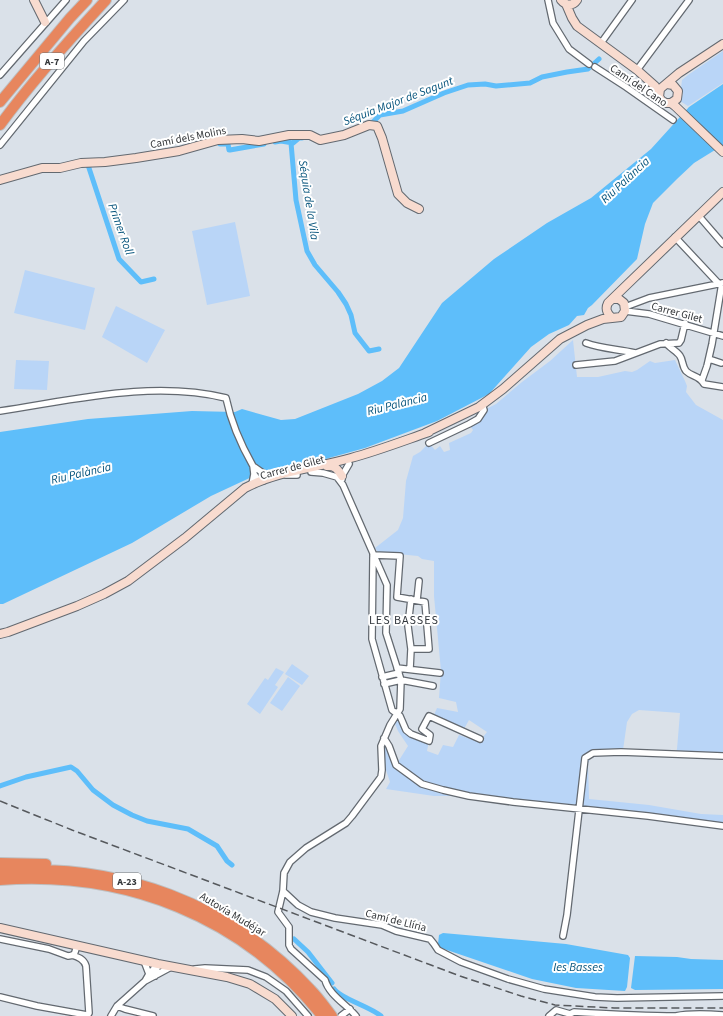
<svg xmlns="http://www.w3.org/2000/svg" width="723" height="1016" font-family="'Source Sans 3',sans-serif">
	<rect width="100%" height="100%" fill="#dae1e9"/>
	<path fill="#b9d5f7" d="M723,51V83L688,106L680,101L683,94L681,88L682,80L688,75Z
		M235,222L250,296L207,305L192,231Z
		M25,270L95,288L85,330L14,313Z
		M116,306L165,330L147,363L102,337Z
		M573,340L577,377H598L625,371L632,372L637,370L650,361L655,363L675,360L685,381L687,386L686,392L696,405L723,420V756L675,754L677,749L680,713L639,710L632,714L627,722L623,750L593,753L588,763L589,799L649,805L701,814L723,815V824L469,796H434L386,789L390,782L385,767L384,738L396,765L408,746L398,731L393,719L396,714L406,730L429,741L427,751L438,755L443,745L453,747L459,735L479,742L487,732L469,720L464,729L434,715L437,708L458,712L456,702L439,698L441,671L434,596V561L422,559L418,556L378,552L375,548L398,530L403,518L406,481L413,456L420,452L429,443L435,450L440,446L444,452L450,450L449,443L471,433L473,430L469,424L484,410L496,404L522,382L550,361Z
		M16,360L49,361L47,390L14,389Z
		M292,664L309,676L302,685L285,674Z
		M276,668L284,672L275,685L278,687L260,714L247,704L265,678L268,680Z
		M288,677L300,686L282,711L270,703Z"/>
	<path fill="#5ebefa" d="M723,84V145L694,163L677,179L653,203L645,224L637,259L592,305L588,308L584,315L577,316L569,325L549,334L531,347L489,394L437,421L365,448L311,463L267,470L211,496L132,543L3,604H0V432L88,419L192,411L235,412L242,409L281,420L295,419L358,394L382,381L399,368L442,303L494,259L547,223L591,198L651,149L689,107Z
		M443,933L566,944L628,955L630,958L627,987L625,991L576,988L532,979L441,948L438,944L439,935Z
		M635,956L677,957L691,959L723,960V989L635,990L631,988Z"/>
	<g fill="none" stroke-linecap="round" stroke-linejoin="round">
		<path stroke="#5ebefa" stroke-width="5" d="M368,124L373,122L380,115L403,111L444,93L468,85L485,84L496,86L530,83L542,77L567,72L588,69L599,59
			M275,142L281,141L293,143L299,138H302
			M291,143L296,200L307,251L315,265L338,292L346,304L351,315L355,333L369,351L379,349
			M220,144H228L229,150H230L264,144
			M88,165L119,259L141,282L154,279
			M0,786L26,777L71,767L77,771L93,790L113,805L132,815L147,821L188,829L217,846L227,861L232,865
			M294,939L308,952L332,983
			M334,989C341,999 369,1006 381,1016"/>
		<g stroke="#636970" stroke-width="8">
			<path id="street" d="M548,0L553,23L569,49L589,64
				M601,43L632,0
				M595,67L626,87L673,120
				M637,70L689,0
				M0,75L66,0
				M0,145L84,41L124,0
				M698,215L723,244
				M675,237L719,284
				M625,307L649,298L723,283
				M625,311L649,314L723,336
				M586,343C602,349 619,349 635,353
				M666,343C670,348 678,352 680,356C683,360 682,366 686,371C692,377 699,375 704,384L723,387
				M709,359L721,363
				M576,365L615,361L660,344L679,343L681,340L685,323
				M702,380L707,366L712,344L722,283
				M0,411C74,400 152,380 226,398C231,422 241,445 253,466
				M429,443L469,424L478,419L484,410L482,404
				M311,472L323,473L337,477L343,485L387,585L386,633L401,680L400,709L390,725L381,746L382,770L381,777L352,816L346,823L306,848L290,862L284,873L283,891L278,912L289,927V945L291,949L325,980C329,995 346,1004 356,1016
				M254,474L259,481H263
				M286,475H297
				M342,479V476L349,464
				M252,484L254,474L253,466L270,478
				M373,555L400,556L397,597L425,602L429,649H411
				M373,557L372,639L392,710L400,716L406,730L411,734L429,741L430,735L422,729L429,716L480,739
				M417,600L419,581
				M397,668L440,673
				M410,669L411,649L408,626L411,599
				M382,677L399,673
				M384,684L401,680L433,686
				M384,738L389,746L396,765L422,784L443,790L469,796L513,802L648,816L723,826
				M283,891L298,905L311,912L335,918L382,925L396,931L430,939L434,944L438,950L461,962L508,979L544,989L595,997L617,998L723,996
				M563,936L567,915L585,758L593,753L621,752L723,756
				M0,939L49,949L68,956L74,955L77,946
				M72,955C78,957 84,959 86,966L89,1013L87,1016
				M144,961L149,974L145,981L171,967
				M195,969L205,968L248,970L266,977L286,991L308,1016
				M149,974L158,964L155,976
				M0,997L37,1006L87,1015
				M117,1006L125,1009L153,1016
				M111,1016L117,1006L145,981
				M341,1016L350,1009
				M549,1016L556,1010L570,1014L574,1012C608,1014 642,1016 676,1016C690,1013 709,1014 723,1015"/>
		</g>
		<g stroke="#636970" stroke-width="10">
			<path id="secondary" d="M34,0L45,22
				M561,0C566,6 573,6 577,0
				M566,4L572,18L577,26L637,70L655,86L659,92
				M723,44L679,73L660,89L659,97L662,101L666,103H671L675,106L723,152
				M667,84L673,85L678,91L677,99L671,103
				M0,180L42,168H60L81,163L105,162L136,158L179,151L218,140L242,139L259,141L289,135H310L320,140L344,135L369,125L377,126L382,138L398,194L407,203L419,209
				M611,317C607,313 605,309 608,303L723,192
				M425,433L479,407L503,389L560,339L587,325L603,319L621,317L625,311L624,303L619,299H613
				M327,466C335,465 338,470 342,476
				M0,634L8,632L77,606L104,594L128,581L185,538L245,488C277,471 316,468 351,458C377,451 403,441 429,432
				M0,928L158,964L227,977L250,984L275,999L292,1016"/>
		</g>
		<g stroke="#bebfc0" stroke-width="12">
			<path id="highway" d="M0,102L70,18L87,0
				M0,125C32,81 69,40 106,0
				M0,863L46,864
				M0,871C118,862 231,903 311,990C319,998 325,1007 332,1016
				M0,880C125,871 243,916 322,1016"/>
		</g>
		<use href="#street" stroke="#fff" stroke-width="5.5"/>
		<use href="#secondary" stroke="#f8dbcf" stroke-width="8"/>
		<use href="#highway" stroke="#e7865e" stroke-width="10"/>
		<path stroke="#56595d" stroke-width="1.5" stroke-dasharray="8 4" stroke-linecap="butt" d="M0,801L72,830L460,976L521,996L555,1005L614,1008H723"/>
	</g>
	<g text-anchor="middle" stroke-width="4" stroke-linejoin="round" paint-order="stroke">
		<g fill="#fff" stroke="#707274" stroke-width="1">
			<rect x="40" y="53" width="24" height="16" rx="3"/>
			<rect x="113" y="873" width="28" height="16" rx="3"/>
		</g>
		<g font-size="10" font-weight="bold" fill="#333639">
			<text x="52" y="65">A-7</text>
			<text x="127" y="885">A-23</text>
		</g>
		<g font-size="11" fill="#333639" stroke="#fff">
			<text transform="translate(639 85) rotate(34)" y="4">Camí del Cano</text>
			<text transform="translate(188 137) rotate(-11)" y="4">Camí dels Molins</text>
			<text transform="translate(677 312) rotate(15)" y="4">Carrer Gilet</text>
			<text transform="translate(292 467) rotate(-15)" y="4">Carrer de Gilet</text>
			<text transform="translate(233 914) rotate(31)" y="4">Autovía Mudéjar</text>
			<text transform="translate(396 920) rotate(14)" y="4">Camí de Llíria</text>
		</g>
		<g font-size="12" font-style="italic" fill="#06547c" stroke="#fff">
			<text transform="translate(398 101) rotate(-21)" y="4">Séquia Major de Sagunt</text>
			<text transform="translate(625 180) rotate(-43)" y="4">Riu Palància</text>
			<text transform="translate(309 200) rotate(81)" y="4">Séquia de la Vila</text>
			<text transform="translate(121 229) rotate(70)" y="4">Primer Roll</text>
			<text transform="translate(397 404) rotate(-14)" y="4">Riu Palància</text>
			<text transform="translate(81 473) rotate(-13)" y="4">Riu Palància</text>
			<text x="578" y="971">les Basses</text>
		</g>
		<g font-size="12" letter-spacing="1" fill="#31363c" stroke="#fff">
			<text x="404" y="624">LES BASSES</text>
		</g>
	</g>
</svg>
